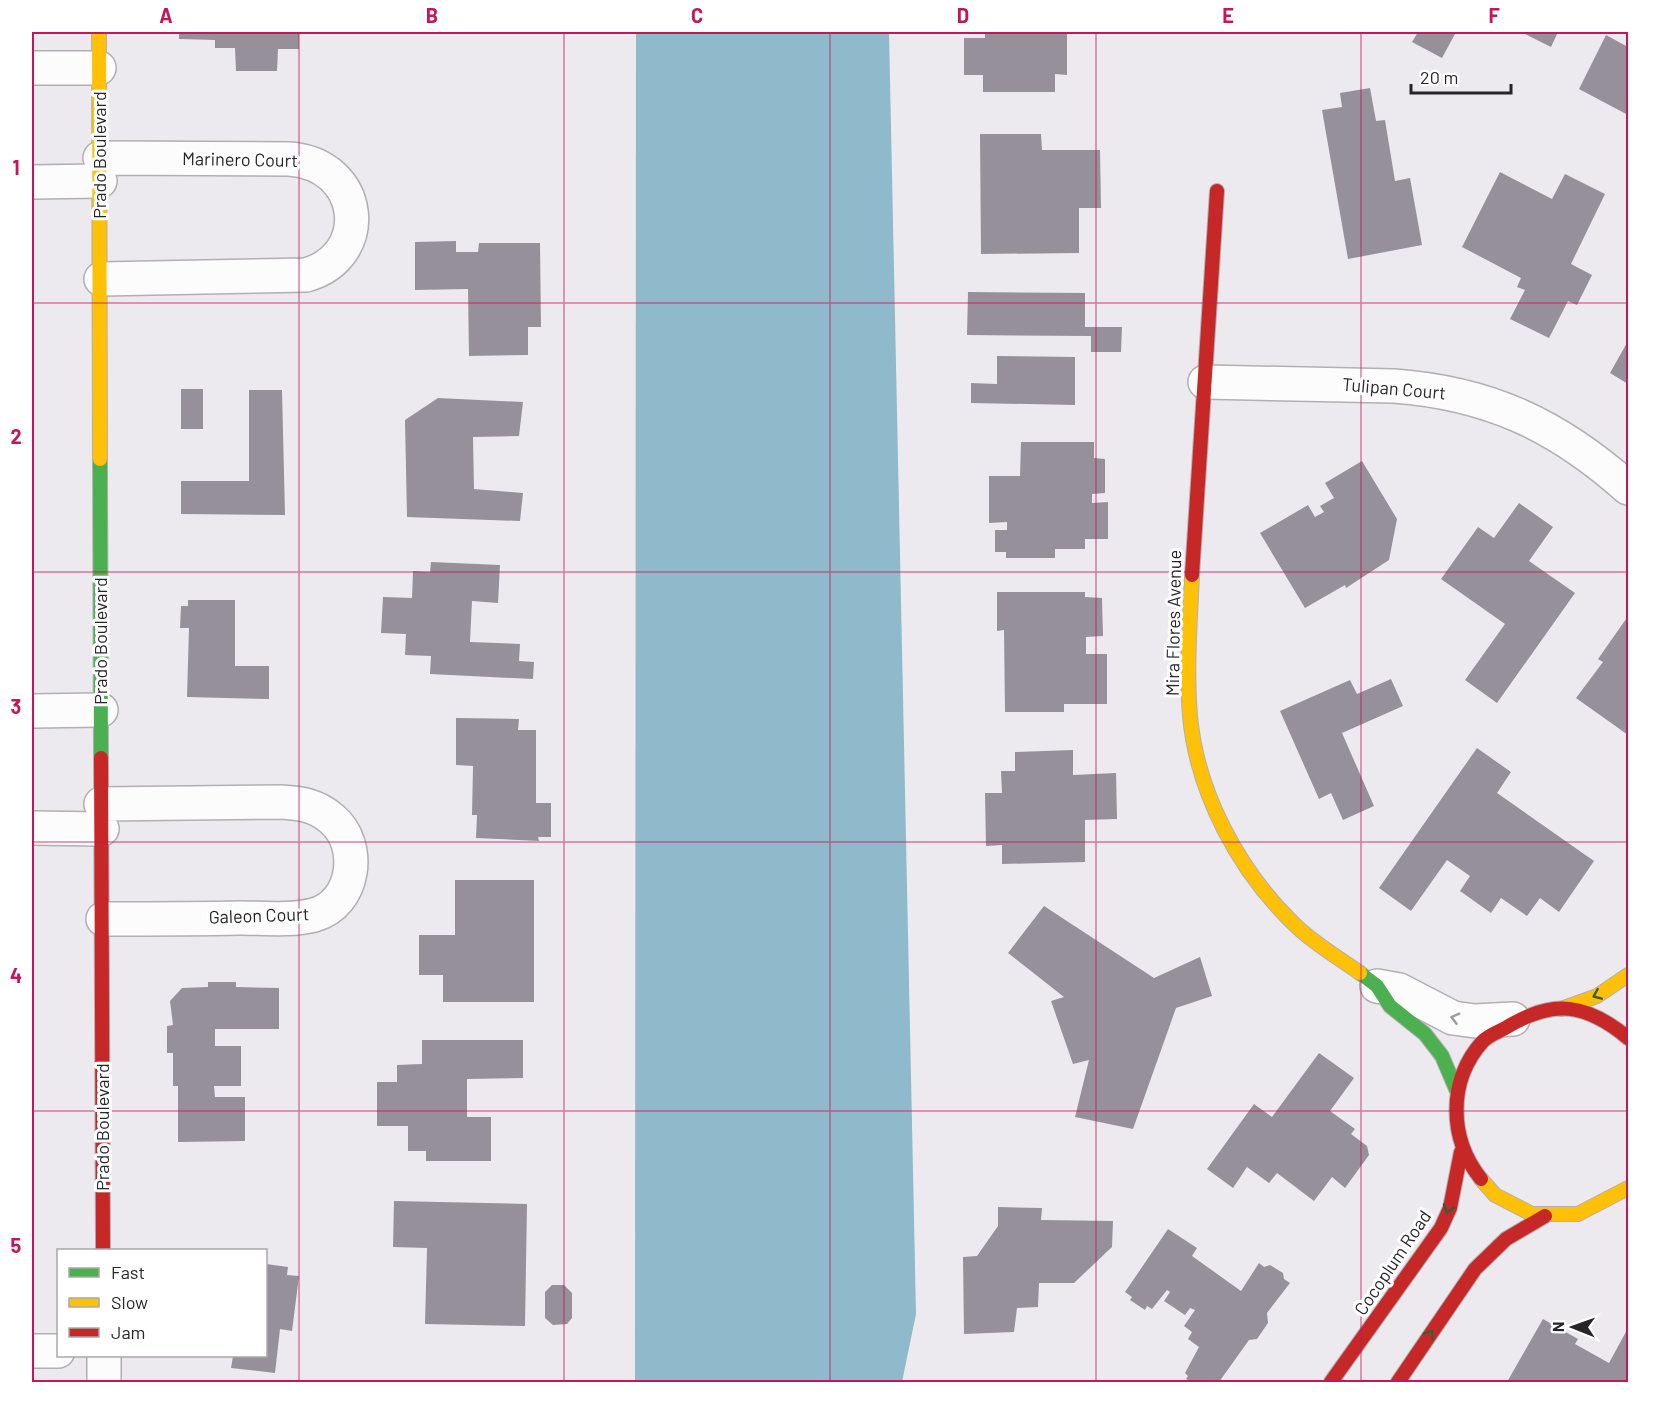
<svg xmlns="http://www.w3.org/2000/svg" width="1660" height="1414" font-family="Barlow,sans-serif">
	<rect width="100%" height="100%" fill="#edeaef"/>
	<path fill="#8ebacb" d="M636,32H889L916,1314L902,1382H635Z"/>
	<path fill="#96909a" d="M179,32H299V49H278L277,71H236L235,48H215V40L179,39Z
		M985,32H1067V75L1055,74V92H983V75H964V38H985Z
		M1418,32H1456L1442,58L1412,42Z
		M1521,32H1558L1551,47Z
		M1606,35L1628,47V115L1579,89Z
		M1370,88L1376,121L1385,120L1395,181L1410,178L1422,245L1348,259L1322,110L1342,107L1340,93Z
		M980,134H1041L1042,150H1100L1101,208H1079V253L981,254Z
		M1500,172L1552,199L1565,174L1605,194L1571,264L1592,275L1577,305L1568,301L1549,338L1510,319L1525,290L1517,287L1521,278L1462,247Z
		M456,241V252H478L479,243H540L541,327H528V355L469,356L468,289L415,290V242Z
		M968,292L1085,293V327H1122L1121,352H1091V336L967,335Z
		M1628,341V384L1610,373Z
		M997,356L1075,357V405L971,403V383L997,384Z
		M181,389H203V429H181Z
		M249,390H282L285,515L181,514V481H249Z
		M438,398L523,402L519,436L473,437L474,489L523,493L520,521L407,517L405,420Z
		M1021,442H1094V458L1105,459V493L1092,494V503L1108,502V539H1085V549H1055V558H1006V552H995V530H1007V522L989,523V476H1020Z
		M1362,461L1397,519L1389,560L1346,588L1345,585L1305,608L1260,533L1308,505L1315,517L1324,512L1320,506L1334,498L1325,483Z
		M1519,503L1553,527L1529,561L1575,593L1497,703L1465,680L1505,624L1441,579L1478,527L1494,538Z
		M431,562L500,565L498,603L472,601L470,642L520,644L519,661L534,662L533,679L430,674L431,656L405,655L406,634L381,633L383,597L412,598L413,571L430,572Z
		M997,592H1085V597L1102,598L1103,636L1086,637V654H1107V704H1064V712H1005L1004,630L997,631Z
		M188,600H235V666H269V699L187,697L189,628H180L181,606H188Z
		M1626,619L1628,621V735L1576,698L1603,662L1598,659Z
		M1391,679L1403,706L1342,733L1374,806L1343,820L1331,793L1319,799L1280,711L1350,680L1357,694Z
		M456,718L519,719L518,730H536V803H551V837H538L539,841L476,838L477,815H472L473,766L456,765Z
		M1477,748L1511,772L1497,793L1594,861L1559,912L1540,898L1527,916L1501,898L1491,913L1460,891L1470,876L1447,860L1411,911L1379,888Z
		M1073,750V775L1116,773L1117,819L1085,820V862L1002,864V845L986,846L985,793H1002L1001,771H1015V752Z
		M455,880H534V1002H443V975H419V935H455Z
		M1044,906L1154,978L1200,957L1212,996L1176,1008L1133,1129L1075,1117L1089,1060L1073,1064L1051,1001L1064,997L1008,953Z
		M208,982H236V987L279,988V1029H215V1046H241V1086H214L215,1097H245V1141L178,1142V1086H173V1053H167V1026L173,1025L170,1001L182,988L208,987Z
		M422,1040H523V1078L467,1079V1117H491V1161H426V1151H408V1126H377V1082H397V1065L422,1064Z
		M1319,1053L1354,1078L1330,1111L1355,1129L1351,1134L1367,1146L1369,1155L1345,1188L1332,1177L1314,1201L1277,1173L1269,1183L1247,1167L1233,1188L1207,1169L1254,1104L1272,1117Z
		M394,1201L527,1204L525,1326L425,1324L427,1248L393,1247Z
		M998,1207L1042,1208L1041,1220L1113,1221L1112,1247L1074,1283H1039L1038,1307L1017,1308L1014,1332L964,1334L963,1257L977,1256L998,1226Z
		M1168,1229L1197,1248L1192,1256L1241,1291L1259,1263L1264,1267L1270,1265L1283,1273L1284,1279L1290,1283L1267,1313L1268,1323L1257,1339L1249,1340L1219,1382H1192L1186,1379L1188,1376L1185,1373L1199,1347L1188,1339L1192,1332L1184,1326L1195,1310L1190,1308L1185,1315L1164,1301L1170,1292L1167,1290L1152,1309L1147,1306L1145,1310L1130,1300L1132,1297L1125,1292Z
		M266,1264L288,1267L287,1275L299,1276L292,1331L280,1329L275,1373L231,1368L233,1356H266Z
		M552,1285H564L572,1293V1318L567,1324L553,1325L545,1318V1292Z
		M1543,1319L1578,1339L1575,1344L1609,1363L1628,1328V1382H1507Z"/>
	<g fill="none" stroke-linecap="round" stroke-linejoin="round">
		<g stroke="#b1afb2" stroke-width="36">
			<path id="street" d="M32,68H99
				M100,158L289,159C364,164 374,256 306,275L101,279
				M32,182L100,181
				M1205,382L1394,386C1489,393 1557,425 1628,488
				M32,711L101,710
				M101,804L281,802C300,803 316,805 332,819C363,845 355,904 314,915C291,921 264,918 241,918C195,919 149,919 103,919
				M32,828L102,829
				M1377,986L1399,990L1453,1018L1475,1021L1513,1019
				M32,1351H58
				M104,1356V1382"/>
		</g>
		<g stroke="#b1afb2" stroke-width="16">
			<path id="fast" d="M100,459L101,758
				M1360,973L1377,986L1390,1006L1425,1034L1442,1056L1456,1089"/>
		</g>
		<g stroke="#b1afb2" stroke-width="16">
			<path id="slow" d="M99,32L100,459
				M1192,575C1190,621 1186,669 1190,716C1197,793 1239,871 1294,924C1313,943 1339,958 1360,973
				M1561,1009L1597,996L1628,975
				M1481,1179L1495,1195L1532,1214H1578L1628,1188"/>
		</g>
		<g stroke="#b1afb2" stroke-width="16">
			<path id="jam" d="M1192,575L1217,191
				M101,758L103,1250
				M1481,1179C1449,1139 1447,1081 1483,1041C1489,1035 1500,1031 1507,1027C1553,999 1586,1003 1628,1038
				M1331,1382L1441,1228L1450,1208L1461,1152
				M1398,1382L1475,1269L1506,1239L1545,1216"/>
		</g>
		<use href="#street" stroke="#fcfcfd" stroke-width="33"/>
		<use href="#fast" stroke="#4caf50" stroke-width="14"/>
		<use href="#slow" stroke="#ffc107" stroke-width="14"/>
		<use href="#jam" stroke="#c62828" stroke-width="14"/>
	</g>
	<defs><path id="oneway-chevron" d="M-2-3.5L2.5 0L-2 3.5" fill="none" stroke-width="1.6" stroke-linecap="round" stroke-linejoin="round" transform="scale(1.5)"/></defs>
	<g stroke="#365c38">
		<use href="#oneway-chevron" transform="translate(1597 995) rotate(157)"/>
		<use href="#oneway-chevron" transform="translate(1448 1209) rotate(109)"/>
		<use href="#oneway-chevron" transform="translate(1430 1334) rotate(-57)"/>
	</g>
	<use stroke="#9c9b9d" href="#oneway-chevron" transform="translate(1455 1018) rotate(-165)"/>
	<path fill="none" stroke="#c2185b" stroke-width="1.5" stroke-opacity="0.55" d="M299,32V1382M564,32V1382M830,32V1382M1096,32V1382M1361,32V1382M32,303H1628M32,572H1628M32,842H1628M32,1111H1628"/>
	<g text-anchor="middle" stroke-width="6" stroke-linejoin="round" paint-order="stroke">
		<g font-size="18" fill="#272528" stroke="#fff">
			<text transform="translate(100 155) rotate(-90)" y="6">Prado Boulevard</text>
			<text transform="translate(240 160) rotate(1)" y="6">Marinero Court</text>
			<text transform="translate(1394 389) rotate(5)" y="6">Tulipan Court</text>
			<text transform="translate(1174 623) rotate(-89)" y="6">Mira Flores Avenue</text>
			<text transform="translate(101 641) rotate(-90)" y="6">Prado Boulevard</text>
			<text transform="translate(259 916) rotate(-2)" y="6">Galeon Court</text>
			<text transform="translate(103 1127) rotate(-90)" y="6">Prado Boulevard</text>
			<text transform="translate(1393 1263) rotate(-56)" y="6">Cocoplum Road</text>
		</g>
	</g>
	<rect width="1660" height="1414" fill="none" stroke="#ffffff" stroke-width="66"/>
	<rect x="57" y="1249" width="210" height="108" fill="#ffffff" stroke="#a9a8a9" stroke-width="1.5"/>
	<rect x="69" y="1268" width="30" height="9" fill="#4caf50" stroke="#a9a8a9" stroke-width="1.5"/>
	<text x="111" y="1279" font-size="18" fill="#272528">Fast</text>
	<rect x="69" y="1298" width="30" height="9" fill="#ffc107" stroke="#a9a8a9" stroke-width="1.5"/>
	<text x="111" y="1309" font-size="18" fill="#272528">Slow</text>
	<rect x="69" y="1328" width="30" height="9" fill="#c62828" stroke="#a9a8a9" stroke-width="1.5"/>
	<text x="111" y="1339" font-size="18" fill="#272528">Jam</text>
	<g transform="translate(1573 1327) rotate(271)" stroke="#ffffff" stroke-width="4.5" paint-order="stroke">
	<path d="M0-4.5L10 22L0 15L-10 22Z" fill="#272528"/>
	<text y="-9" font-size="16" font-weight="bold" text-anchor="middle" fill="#272528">N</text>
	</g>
	<path d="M1411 84v9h100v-9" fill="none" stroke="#272528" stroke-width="3"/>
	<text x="1420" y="84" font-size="18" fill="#272528" stroke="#ffffff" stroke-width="4.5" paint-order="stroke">20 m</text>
	<rect x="33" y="33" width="1594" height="1348" fill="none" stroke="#c2185b" stroke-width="2"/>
	<g font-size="20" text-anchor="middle" font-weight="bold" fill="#c2185b">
		<text x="166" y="23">A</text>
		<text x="432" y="23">B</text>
		<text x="697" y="23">C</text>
		<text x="963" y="23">D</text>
		<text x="1228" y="23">E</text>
		<text x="1494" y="23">F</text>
		<text x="16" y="175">1</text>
		<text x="16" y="444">2</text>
		<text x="16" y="714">3</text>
		<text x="16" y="983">4</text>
		<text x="16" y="1253">5</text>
	</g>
</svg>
